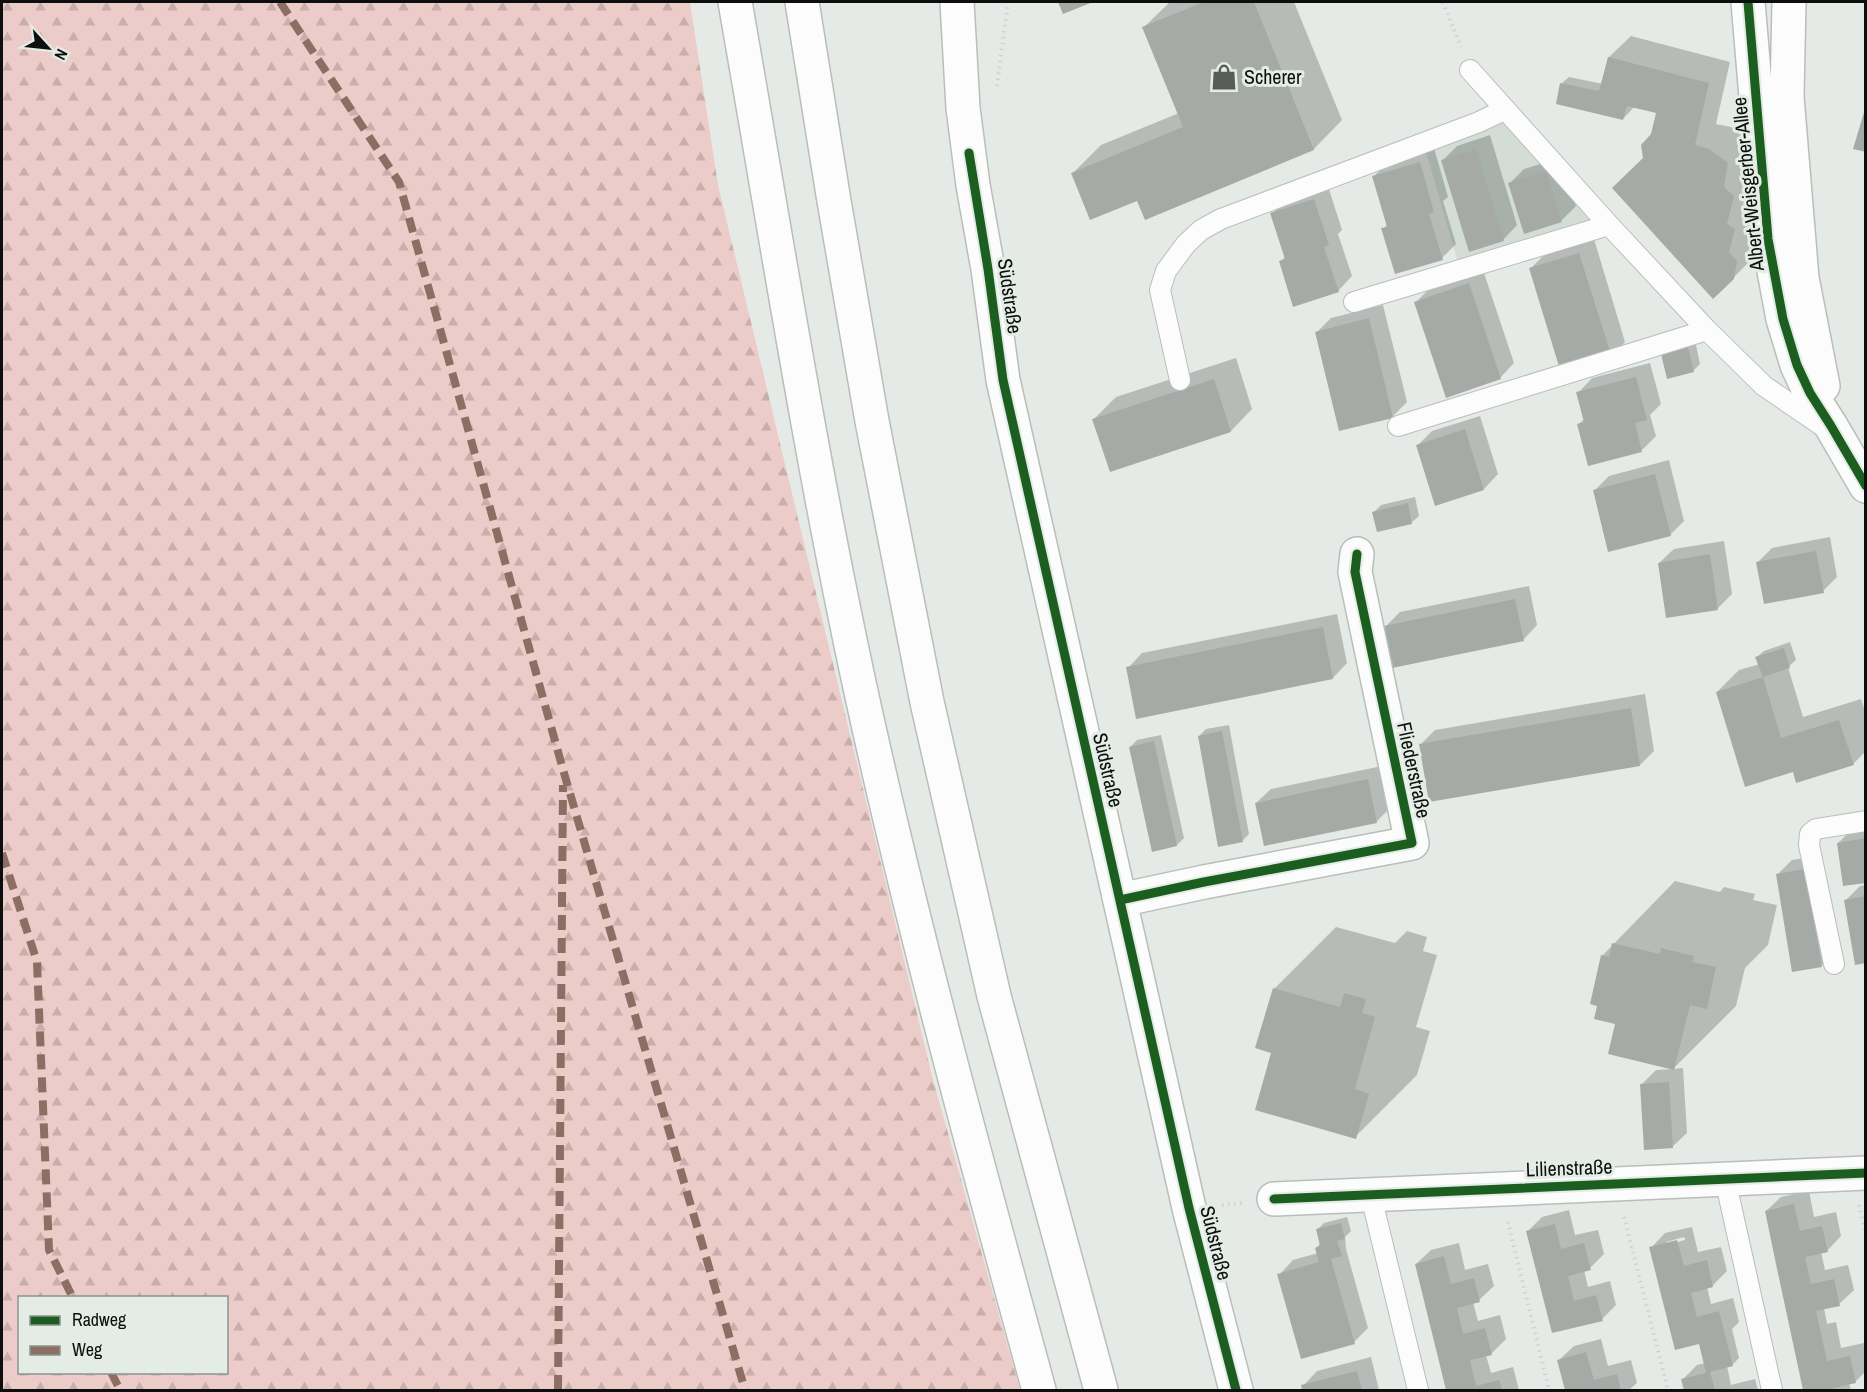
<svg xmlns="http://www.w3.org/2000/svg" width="1867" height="1392" font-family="'Archivo Narrow',sans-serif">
	<defs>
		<pattern id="forest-firs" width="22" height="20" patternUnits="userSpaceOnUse" patternTransform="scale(1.5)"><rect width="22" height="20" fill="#ecccc8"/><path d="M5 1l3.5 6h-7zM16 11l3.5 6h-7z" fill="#c9aeab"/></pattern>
	</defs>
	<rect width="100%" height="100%" fill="#e5eae6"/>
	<path fill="#d3ddd6" d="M1504,110L1609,225L1460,270L1423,141Z"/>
	<path fill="url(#forest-firs)" fill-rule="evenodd" d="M2,2H690L718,185L932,1076L1020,1390H2ZM20,1298H226V1372H20Z"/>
	<path fill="#0003" fill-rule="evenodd" d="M1170,2H1294L1342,120L1314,149L1145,218L1138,199L1073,173L1101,145L1179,113L1144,27Z
		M1631,36L1730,62L1716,124L1731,127L1749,141L1755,174L1747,202L1756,207L1750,230L1758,239L1755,256L1714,297L1644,158L1658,112L1635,106L1623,119L1562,83L1569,77L1603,84L1609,57Z
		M1490,135L1517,225L1503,240L1443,160L1457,146Z
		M1434,148L1448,197L1443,201L1456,244L1442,258L1383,229L1388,224L1374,176L1388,162Z
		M1560,158L1576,206L1561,221L1510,183L1524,169Z
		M1328,186L1342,230L1338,234L1352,276L1338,291L1280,262L1285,257L1272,214L1286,199Z
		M1594,239L1625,342L1611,357L1531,268L1545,254Z
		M1483,270L1514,363L1500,378L1416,302L1430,288Z
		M1383,305L1407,402L1393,416L1340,429L1317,332L1331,318Z
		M1695,341L1700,364L1693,371L1663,354Z
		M1236,358L1252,409L1231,431L1111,470L1094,419L1116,397Z
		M1650,363L1661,404L1650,415L1656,436L1642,450L1578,425L1585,418L1578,393L1592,378Z
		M1480,416L1498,474L1484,489L1436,504L1418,445L1432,431Z
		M1669,460L1684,521L1670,535L1595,490L1609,476Z
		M1415,497L1419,516L1412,522L1374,512L1381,505Z
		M1830,537L1837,577L1823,591L1757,563L1772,548Z
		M1724,541L1732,594L1718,608L1667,616L1659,563L1674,549Z
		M1529,586L1537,625L1523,640L1385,627L1400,612Z
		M1337,614L1347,663L1333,678L1128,668L1142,653Z
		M1790,642L1796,660L1788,667L1803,717L1861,699L1866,714V751L1853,764L1794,771L1717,692L1739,670L1760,664L1757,657L1764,651Z
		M1645,694L1654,751L1640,765L1421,744L1435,730Z
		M1229,725L1249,834L1242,841L1199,736L1206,729Z
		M1161,735L1184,838L1177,845L1153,850L1130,747L1137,740Z
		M1382,766L1391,807L1376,822L1256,803L1271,789Z
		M1866,821V881L1838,843L1860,822Z
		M1819,856L1835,951L1821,966L1777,875L1792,860Z
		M1675,881L1720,892L1724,887L1755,894L1753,900L1777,905L1768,945L1745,968L1736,1006L1673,1069L1683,1068L1687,1133L1672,1147L1642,1084L1656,1070L1673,1069L1617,1023L1602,956Z
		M1866,885V961L1846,900L1860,886Z
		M1336,927L1395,943L1407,931L1427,937L1423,951L1437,955L1416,1027L1430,1031L1417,1075L1355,1137L1273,1052L1274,989Z
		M1809,1191L1814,1217L1836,1212L1841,1236L1827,1251L1821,1252L1825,1270L1848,1265L1854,1290L1839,1304L1824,1308L1827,1324L1836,1322L1841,1348L1864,1343L1866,1371L1855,1382L1849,1383L1851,1390H1805L1766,1211L1781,1197Z
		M1569,1210L1575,1235L1598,1230L1604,1254L1590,1268L1584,1270L1588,1287L1610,1281L1616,1305L1602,1319L1553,1331L1528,1231L1542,1217Z
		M1347,1217L1351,1231L1345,1237L1346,1249L1368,1328L1354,1342L1279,1275L1293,1260L1318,1253L1316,1248L1321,1243L1317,1230L1324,1223Z
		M1692,1227L1698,1252L1721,1247L1727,1271L1713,1285L1707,1287L1711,1304L1733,1298L1739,1322L1732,1329L1739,1358L1732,1365L1727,1366L1731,1385L1755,1379L1758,1390H1685L1682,1380L1697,1365L1705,1363L1700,1342L1651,1248L1665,1233ZM1684,1237L1685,1240L1666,1245V1242Z
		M1459,1243L1465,1270L1488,1264L1494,1286L1479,1300L1473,1302L1478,1321L1500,1315L1506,1339L1492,1353L1486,1355L1491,1373L1513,1367L1519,1390H1448L1416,1264L1431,1250Z
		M1601,1339L1608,1366L1631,1360L1637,1383L1629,1390H1567L1559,1360L1574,1346Z
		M1371,1357L1379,1390H1304L1303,1386L1317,1371Z"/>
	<path fill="#a6aaa7" d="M1058,2H1093L1063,14Z
		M1204,2H1254L1314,150L1145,220L1137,201L1090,220L1071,173L1183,127L1142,27Z
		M1608,57L1709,83L1695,145L1709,149L1728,163L1724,187L1734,196L1727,224L1735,229L1729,252L1737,261L1734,279L1713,299L1612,188L1643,158L1641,145L1651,134L1656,113L1627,106L1623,120L1556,104L1560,83L1599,91Z
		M1865,109H1866V152L1853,149Z
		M1476,149L1504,241L1469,252L1441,160Z
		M1420,162L1434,212L1429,214L1443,260L1395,274L1381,228L1387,227L1372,176Z
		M1546,171L1562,222L1524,234L1508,183Z
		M1314,199L1329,245L1324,247L1339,292L1293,307L1279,261L1285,259L1270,213Z
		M1579,253L1612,358L1561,373L1529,268Z
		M1469,283L1501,379L1446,398L1414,302Z
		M1369,318L1393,418L1339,431L1315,332Z
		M1688,347L1694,372L1667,379L1661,354Z
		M1636,377L1647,420L1635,423L1642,452L1588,466L1577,424L1584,422L1576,392Z
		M1214,379L1231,432L1110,472L1092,419Z
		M1465,429L1484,490L1435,506L1416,445Z
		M1655,474L1671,536L1608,552L1593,490Z
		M1408,503L1412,524L1377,532L1372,512Z
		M1816,551L1824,593L1764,604L1756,562Z
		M1710,554L1718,610L1666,618L1658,563Z
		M1515,599L1524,641L1392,668L1384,626Z
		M1323,627L1333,679L1136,719L1126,667Z
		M1784,648L1790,668L1763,677L1755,657Z
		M1763,677L1781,738L1839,720L1854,765L1796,783L1793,772L1745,787L1716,692Z
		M1631,708L1640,766L1429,802L1419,744Z
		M1222,731L1243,842L1218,847L1198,736Z
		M1154,741L1177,846L1152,852L1129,747Z
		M1368,779L1377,823L1264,846L1255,803Z
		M1866,838V883L1843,886L1837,843Z
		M1805,869L1822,967L1792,972L1776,874Z
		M1866,896V963L1855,965L1844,900Z
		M1612,943L1660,954L1661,948L1694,956L1692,962L1716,967L1707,1009L1690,1005L1674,1070L1608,1054L1615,1024L1594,1019L1597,1006L1590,1004L1601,955L1609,957Z
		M1273,988L1340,1007L1344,993L1366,999L1362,1013L1375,1017L1355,1089L1369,1094L1356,1139L1255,1110L1271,1053L1255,1048Z
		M1669,1082L1673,1148L1644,1150L1640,1084Z
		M1794,1204L1800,1231L1822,1226L1828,1252L1805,1257L1811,1284L1834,1279L1840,1306L1816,1311L1827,1361L1850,1356L1856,1383L1833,1388L1834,1390H1803L1776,1264L1765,1211Z
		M1341,1223L1345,1239L1337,1241L1342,1256L1331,1259L1355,1344L1301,1359L1277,1274L1319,1262L1315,1248L1320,1246L1316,1229Z
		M1555,1224L1561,1249L1584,1243L1591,1270L1568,1276L1574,1301L1596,1295L1603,1321L1552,1333L1526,1231Z
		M1677,1240L1684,1266L1707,1260L1713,1287L1691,1293L1697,1317L1719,1311L1733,1366L1710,1372L1715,1390H1684L1681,1379L1706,1373L1699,1344L1675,1350L1649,1247Z
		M1444,1256L1451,1284L1474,1278L1480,1302L1457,1308L1463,1334L1485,1328L1492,1355L1470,1360L1476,1386L1499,1380L1502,1390H1446L1415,1264Z
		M1586,1352L1594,1380L1617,1374L1621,1390H1565L1557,1360Z
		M1357,1371L1362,1390H1302L1301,1385Z"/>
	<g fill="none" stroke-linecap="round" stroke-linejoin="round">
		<g stroke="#babebb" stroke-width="22">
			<path id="service" d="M1470,70L1609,225L1707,330L1764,386L1824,427
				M1354,302L1609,225
				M1180,380L1160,290L1166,271L1186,244L1201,230L1221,219L1479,122L1504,110
				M1398,426L1707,330
				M1834,964L1809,845L1810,834L1816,829L1866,821
				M1725,1179L1772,1390
				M1371,1196L1418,1390"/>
		</g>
		<g stroke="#babebb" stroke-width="36">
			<path id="minor" d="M1748,2L1768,239L1783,319L1797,365L1810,393L1831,426L1866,486
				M1789,2L1787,97L1802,278L1823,386
				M1120,900L1204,882L1412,843L1355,572L1357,554
				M1274,1199L1866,1173"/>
		</g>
		<g stroke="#babebb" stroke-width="36">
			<path id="tertiary" d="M957,2L963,108L973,185L988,269L1003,380L1189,1208L1236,1390"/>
		</g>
		<g stroke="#babebb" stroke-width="36">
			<path id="motorway" d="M735,2C777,241 814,481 867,719C917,944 978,1167 1039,1390
				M802,2L833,195L872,421L927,702L994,996L1101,1390"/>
		</g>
		<path stroke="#d1d2d2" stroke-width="4" stroke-dasharray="1.5 4.5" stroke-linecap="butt" d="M1443,2L1461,47
			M997,86L1008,2
			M1222,1205L1242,1203
			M1859,1205L1866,1234
			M1624,1217L1668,1390
			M1508,1222L1549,1390"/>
		<use href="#service" stroke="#fbfcfb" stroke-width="20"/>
		<use href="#minor" stroke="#fbfcfb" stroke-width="33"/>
		<use href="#tertiary" stroke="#fbfcfb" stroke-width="33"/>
		<use href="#motorway" stroke="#fbfcfb" stroke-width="33"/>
		<path stroke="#8d6e63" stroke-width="8" stroke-dasharray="15 8" stroke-linecap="butt" d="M280,2L399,182L564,773L745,1390
			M2,853L37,962L49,1250L73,1298
			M111,1372L120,1390
			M558,1390L563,785"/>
		<g stroke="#e3ece5" stroke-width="13">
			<path id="cycleway" d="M1748,2L1768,239L1783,319L1797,365L1810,393L1831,426L1866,486
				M969,153L988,269L1003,380L1189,1208L1236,1390
				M1120,900L1204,882L1412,843L1355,572L1357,554
				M1274,1199L1866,1173"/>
		</g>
		<use href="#cycleway" stroke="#1b5e20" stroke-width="9"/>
	</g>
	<defs>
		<g id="shop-bare" transform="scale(2.07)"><path d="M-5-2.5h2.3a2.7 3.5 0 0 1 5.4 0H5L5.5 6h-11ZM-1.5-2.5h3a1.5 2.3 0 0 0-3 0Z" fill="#585c59" stroke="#e3ece5" stroke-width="2.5" paint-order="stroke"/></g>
	</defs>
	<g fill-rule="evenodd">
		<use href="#shop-bare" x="1224" y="77"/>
	</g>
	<g text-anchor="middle" stroke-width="6" stroke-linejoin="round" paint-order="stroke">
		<g font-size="20" fill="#0c0f0d" stroke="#e3ece5" text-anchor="start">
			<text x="1244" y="84">Scherer</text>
		</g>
		<g font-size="20" fill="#0c0f0d" stroke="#e3ece5">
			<text transform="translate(1748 184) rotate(-96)" y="7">Albert-Weisgerber-Allee</text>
			<text transform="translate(1010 296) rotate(82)" y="7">Südstraße</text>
			<text transform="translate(1108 770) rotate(77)" y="7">Südstraße</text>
			<text transform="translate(1414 770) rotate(78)" y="7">Fliederstraße</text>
			<text transform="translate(1569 1168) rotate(-2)" y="7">Lilienstraße</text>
			<text transform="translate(1216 1243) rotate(76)" y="7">Südstraße</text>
		</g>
	</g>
	<rect width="1867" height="1392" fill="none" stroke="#0c0f0d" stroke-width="6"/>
	<rect x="18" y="1296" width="210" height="78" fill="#e3ece5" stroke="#8d948f" stroke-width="1.5"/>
	<rect x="30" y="1316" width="30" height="9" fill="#1b5e20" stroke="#8d948f" stroke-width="1.5"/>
	<text x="72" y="1326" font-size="18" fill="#0c0f0d">Radweg</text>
	<rect x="30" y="1346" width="30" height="9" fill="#8d6e63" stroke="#8d948f" stroke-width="1.5"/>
	<text x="72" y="1356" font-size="18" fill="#0c0f0d">Weg</text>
	<g transform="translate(48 48) rotate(117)" stroke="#e3ece5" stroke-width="4.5" paint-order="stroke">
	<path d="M0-4.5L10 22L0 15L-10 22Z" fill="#0c0f0d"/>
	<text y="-9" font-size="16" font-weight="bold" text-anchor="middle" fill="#0c0f0d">N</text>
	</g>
</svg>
